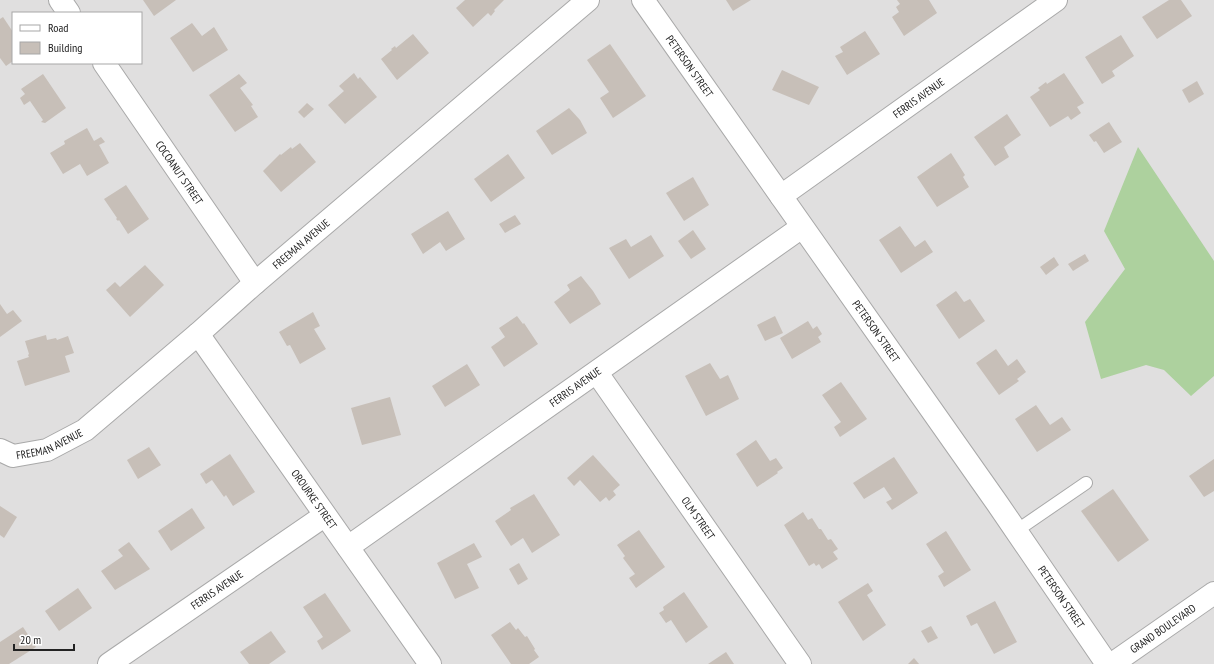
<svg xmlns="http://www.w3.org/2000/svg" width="1214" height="664" viewBox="0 0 1214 664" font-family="'PT Sans Narrow',sans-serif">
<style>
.residential{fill:#e0dfdf;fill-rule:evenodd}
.forest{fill:#add19e}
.building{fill:#c7bfb8}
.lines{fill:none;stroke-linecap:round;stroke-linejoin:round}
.service-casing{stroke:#a9a9a9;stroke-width:14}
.minor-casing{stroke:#a9a9a9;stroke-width:24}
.service{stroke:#fff;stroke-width:12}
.minor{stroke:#fff;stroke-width:22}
.labels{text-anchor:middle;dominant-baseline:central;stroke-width:4;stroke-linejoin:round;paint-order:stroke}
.street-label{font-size:11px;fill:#222;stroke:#fff}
</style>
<rect width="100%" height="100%" fill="#f2efe9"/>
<!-- residential -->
<path class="residential" d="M0,0H1214V664H0ZM13,13H141V63H13Z"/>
<!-- forest -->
<polygon class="forest" points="1138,147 1214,261 1214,376 1191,396 1164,370 1146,365 1101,379 1085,322 1125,269 1104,231"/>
<!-- building -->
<g class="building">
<polygon points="143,0 176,0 154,16"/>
<polygon points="465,0 504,0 494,10 495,11 491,16 488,13 473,27 456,8"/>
<polygon points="726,0 751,0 733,11"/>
<polygon points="897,0 929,0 937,13 904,36 892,17 899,12 896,7 900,4"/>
<polygon points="1169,0 1181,0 1192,16 1157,39 1142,17"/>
<polygon points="3,17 13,32 13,61 6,66 0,58 0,19"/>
<polygon points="192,23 202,36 214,27 228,50 193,72 170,38"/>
<polygon points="865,31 880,54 847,75 835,56 843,52 840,47"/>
<polygon points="413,34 429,53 397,80 381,59 392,50 391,49 395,46 396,48"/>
<polygon points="1121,35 1134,56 1112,71 1115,76 1102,84 1085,57"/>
<polygon points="610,44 646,96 613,118 600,98 609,92 587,60"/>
<polygon points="782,70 819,87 809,105 772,90"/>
<polygon points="354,73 358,79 360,77 377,97 345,124 328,105 344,91 339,86"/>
<polygon points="1064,73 1084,103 1077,107 1081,113 1071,120 1068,116 1050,127 1030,97 1040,90 1038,88 1046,82 1047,84"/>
<polygon points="43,74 66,108 45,123 41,122 43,120 30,101 24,105 20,98 25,94 21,89"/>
<polygon points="239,74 247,83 240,88 253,105 251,106 258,117 235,132 209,95"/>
<polygon points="1197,81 1204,94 1189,103 1182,90"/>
<polygon points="307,103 314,109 304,118 298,112"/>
<polygon points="569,108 580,120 587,133 552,155 536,131"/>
<polygon points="1007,114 1021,135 1004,147 1009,157 995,166 974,137"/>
<polygon points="1109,122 1122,142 1104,153 1096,141 1094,142 1089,135"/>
<polygon points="87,128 94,141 101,137 105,142 99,145 109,163 87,176 80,164 63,174 50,153 65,144 64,141"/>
<polygon points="300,143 316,162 281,192 263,171 280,154 281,155 291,147 292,149"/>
<polygon points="951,153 965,175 963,177 969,187 937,207 917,177"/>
<polygon points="508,154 525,178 491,202 474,179"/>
<polygon points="693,177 709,205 684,221 666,193"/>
<polygon points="126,185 149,219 128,234 119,220 118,221 116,219 117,218 104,199"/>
<polygon points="448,211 465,239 446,251 440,242 423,254 411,234"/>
<polygon points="515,215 521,224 505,233 499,224"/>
<polygon points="900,226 915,247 925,240 933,252 901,273 879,240"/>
<polygon points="693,230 706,249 691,259 678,241"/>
<polygon points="651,235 664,256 629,279 609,248 626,239 631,247"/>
<polygon points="1085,254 1089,261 1073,271 1068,264"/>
<polygon points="1054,257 1059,265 1046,275 1040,267"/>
<polygon points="145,265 164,285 130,317 106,290 115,282 120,287"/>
<polygon points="581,276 593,291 601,304 570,324 554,302 570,290 567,285"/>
<polygon points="956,291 964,302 970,299 985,321 959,339 936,305"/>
<polygon points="0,304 7,314 13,310 22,321 0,337"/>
<polygon points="313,312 320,326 314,329 326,349 300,364 290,345 287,346 279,332"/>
<polygon points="517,316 523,324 524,323 538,344 504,367 491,347 505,337 499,328"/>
<polygon points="775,316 783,333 765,341 757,325"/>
<polygon points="808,321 813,329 817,326 822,334 818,337 821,342 792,359 780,338"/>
<polygon points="46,335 47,340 56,338 57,340 68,336 74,353 65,356 70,372 25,386 17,361 29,357 28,355 29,354 25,341"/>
<polygon points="996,349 1008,366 1017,359 1026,372 1017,379 1019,381 999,395 976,363"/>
<polygon points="710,363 720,379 728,375 739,399 706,416 685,376"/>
<polygon points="467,364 480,385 445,407 432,386"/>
<polygon points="841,382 867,419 840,437 834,427 841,422 822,395"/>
<polygon points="390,397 401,435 362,445 351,408"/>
<polygon points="1036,405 1050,425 1062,417 1071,430 1037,452 1015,419"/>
<polygon points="756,440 770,461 776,458 783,468 777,472 778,473 757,487 736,454"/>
<polygon points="149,447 161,465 138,479 127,460"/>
<polygon points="230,454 255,492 233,506 226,495 224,497 212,480 206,484 200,474"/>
<polygon points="593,455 620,485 613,491 616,495 609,501 606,497 600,502 580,480 574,486 567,478"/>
<polygon points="894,457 918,493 892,510 886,502 892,499 884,487 864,499 853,483"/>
<polygon points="1214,459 1214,491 1204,497 1189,476"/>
<polygon points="1113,489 1149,540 1118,562 1081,511"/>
<polygon points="534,494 560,535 532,553 523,538 511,546 495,521 511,510 510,508"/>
<polygon points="0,506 17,517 4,538 0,535"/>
<polygon points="192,508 205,528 171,551 158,531"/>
<polygon points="803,512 808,520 812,518 819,529 821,529 828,540 831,539 838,549 833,552 838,559 822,569 819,564 816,566 814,563 809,566 784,525"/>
<polygon points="639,530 665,567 636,588 629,578 635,574 623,558 625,556 617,545"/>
<polygon points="946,531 971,570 944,587 938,576 944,572 926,544"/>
<polygon points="129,542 150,569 115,590 101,571 123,556 118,550"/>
<polygon points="474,543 482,557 467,564 479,588 455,599 437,563"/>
<polygon points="519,563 528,579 518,585 509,569"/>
<polygon points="868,583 873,591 867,595 886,625 863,641 838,602"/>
<polygon points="78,588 92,608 59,631 45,611"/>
<polygon points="684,592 708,627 686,643 671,620 666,623 659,613 664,610 663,607"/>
<polygon points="325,593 351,631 322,650 317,641 323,637 303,607"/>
<polygon points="995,601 1017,642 994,654 977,623 971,626 966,616"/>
<polygon points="510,622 516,630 518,628 525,637 527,636 535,649 534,650 539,657 529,664 511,664 491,635"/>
<polygon points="931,626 938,638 928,643 921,631"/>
<polygon points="23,627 36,647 9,664 0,664 0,642"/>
<polygon points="271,631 286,652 269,664 249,664 240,652"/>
<polygon points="726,652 734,664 708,664"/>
<polygon points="914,658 919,664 908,664"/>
</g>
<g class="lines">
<defs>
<polyline id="service" points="1016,531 1086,483"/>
<g id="minor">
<polyline points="60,0 69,13"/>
<path id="s1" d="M643,0L997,503L1107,664"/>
<path id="s2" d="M104,63L255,283"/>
<path id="s3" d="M781,196L1056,0"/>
<path id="s4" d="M198,334L430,664"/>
<path id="s5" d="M597,373L800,664"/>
<path id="s6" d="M0,450L13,456L47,450L85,430L198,334L255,283L588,0"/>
<path id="s7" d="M348,547L802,227"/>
<path id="s8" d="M109,664L324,516"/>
<path id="s9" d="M1112,664L1214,593"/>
</g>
</defs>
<!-- service casing -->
<use href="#service" class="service-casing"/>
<!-- minor casing -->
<use href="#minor" class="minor-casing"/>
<!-- service -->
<use href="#service" class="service"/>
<!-- minor -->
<use href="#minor" class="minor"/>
</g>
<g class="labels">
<!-- street labels -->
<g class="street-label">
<text stroke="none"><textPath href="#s1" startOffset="81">PETERSON STREET</textPath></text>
<text stroke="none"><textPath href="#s3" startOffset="169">FERRIS AVENUE</textPath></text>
<text stroke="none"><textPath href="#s2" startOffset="133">COCOANUT STREET</textPath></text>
<text stroke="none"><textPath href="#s6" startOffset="377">FREEMAN AVENUE</textPath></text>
<text stroke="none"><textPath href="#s1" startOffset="405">PETERSON STREET</textPath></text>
<text stroke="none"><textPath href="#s7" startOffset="278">FERRIS AVENUE</textPath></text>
<text stroke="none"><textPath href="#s6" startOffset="53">FREEMAN AVENUE</textPath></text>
<text stroke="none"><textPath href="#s4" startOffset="202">OROURKE STREET</textPath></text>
<text stroke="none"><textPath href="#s5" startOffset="177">OLM STREET</textPath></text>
<text stroke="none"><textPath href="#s8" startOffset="131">FERRIS AVENUE</textPath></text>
<text stroke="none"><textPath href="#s1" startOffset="729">PETERSON STREET</textPath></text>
<text stroke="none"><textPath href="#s9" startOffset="62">GRAND BOULEVARD</textPath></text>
</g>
</g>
<!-- legend -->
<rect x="12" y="12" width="130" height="52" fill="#ffffff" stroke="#a7a7a7"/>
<rect x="20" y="25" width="20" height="6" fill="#ffffff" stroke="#a7a7a7"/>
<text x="48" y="32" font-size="12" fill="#222222">Road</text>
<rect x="20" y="42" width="20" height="12" fill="#c7bfb8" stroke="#a7a7a7"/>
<text x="48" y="52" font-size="12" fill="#222222">Building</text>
<!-- scale -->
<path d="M14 644v6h60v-6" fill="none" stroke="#222222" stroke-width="2"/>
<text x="20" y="644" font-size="12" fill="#222222" stroke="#ffffff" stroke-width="3" paint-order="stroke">20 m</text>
</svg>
